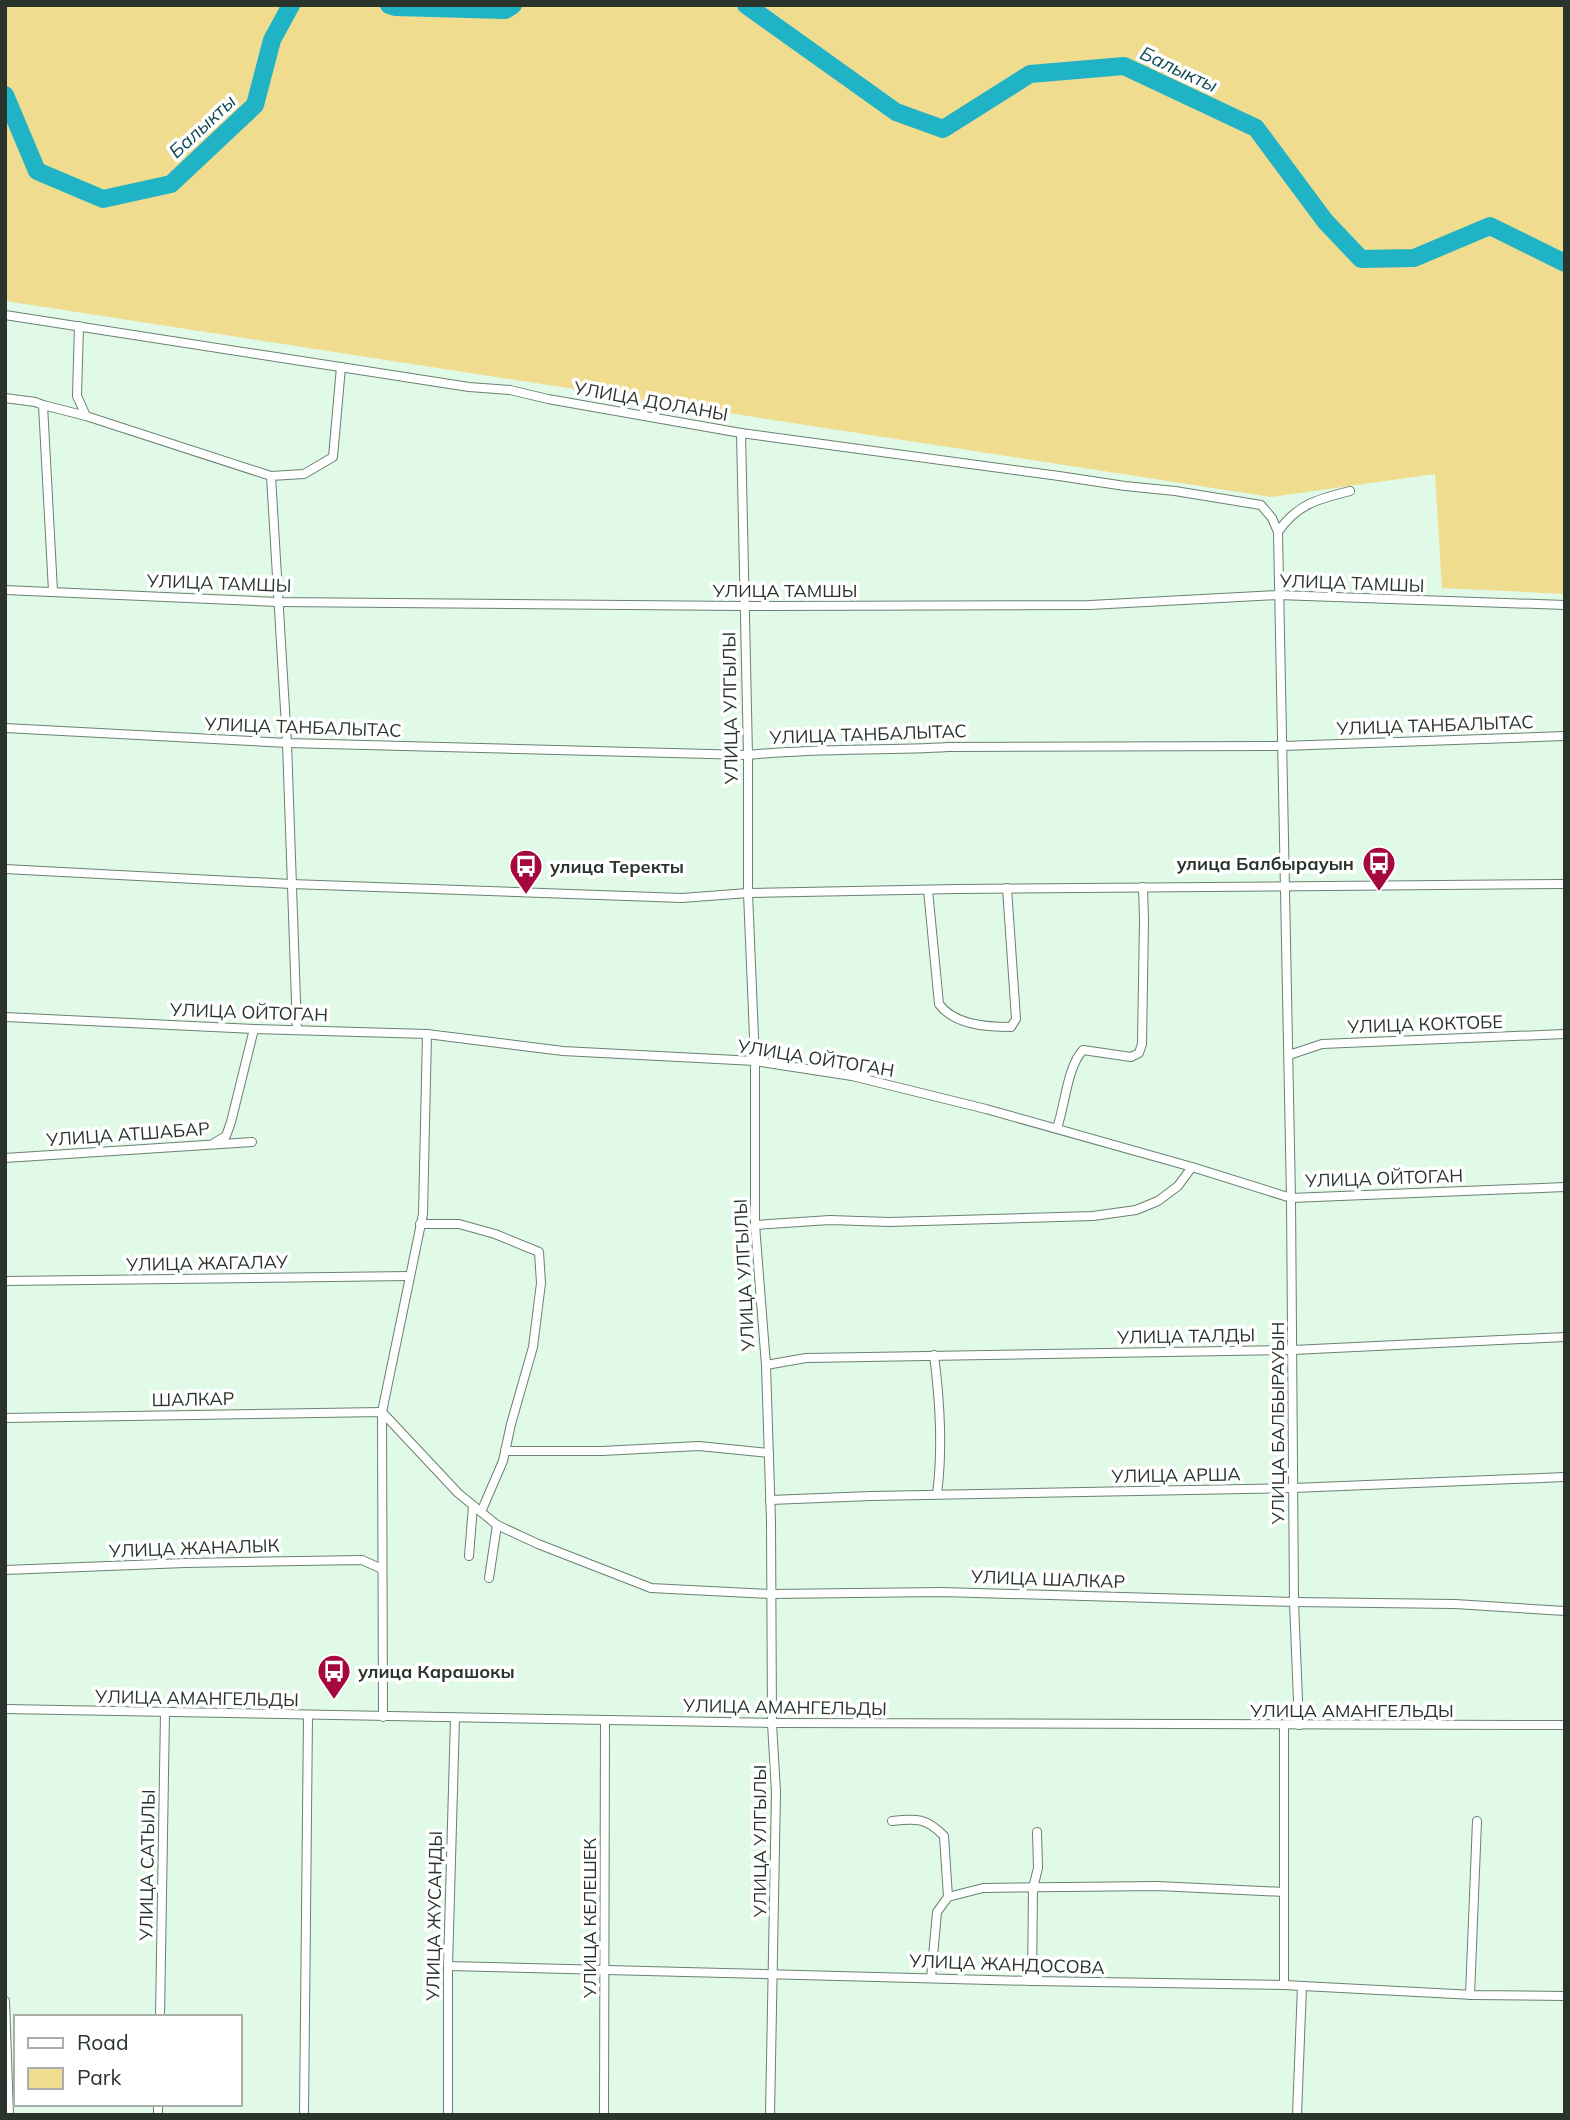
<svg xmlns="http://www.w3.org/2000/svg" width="1570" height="2120" viewBox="0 0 1570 2120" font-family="Mulish,sans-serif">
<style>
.green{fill:#efdc8f}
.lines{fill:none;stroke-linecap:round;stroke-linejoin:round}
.river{stroke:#20b3c6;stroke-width:18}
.minor-casing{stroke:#6a8170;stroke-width:10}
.minor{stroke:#fff;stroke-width:8}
.labels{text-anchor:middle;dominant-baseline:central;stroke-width:7;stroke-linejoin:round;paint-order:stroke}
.street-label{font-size:18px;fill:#2a342c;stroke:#fff}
.poi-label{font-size:18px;font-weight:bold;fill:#2a342c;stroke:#fff;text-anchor:start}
.water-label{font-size:19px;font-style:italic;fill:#0c4850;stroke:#fff}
</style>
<rect width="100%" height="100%" fill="#e1fae7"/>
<!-- green -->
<polygon class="green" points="5,5 1565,5 1565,594 1442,588 1435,474 1271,497 5,301"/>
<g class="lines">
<!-- river -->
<g class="river">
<polyline points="389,5 395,7 505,10 513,5"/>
<polyline points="746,5 896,112 943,129 1030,74 1124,66 1256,128 1325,221 1361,259 1414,258 1490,226 1565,263"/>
<polyline points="5,95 37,171 103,199 171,184 255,105 272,40 291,5"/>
</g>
<defs>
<g id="minor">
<polyline points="5,315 469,387 510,390 548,399 741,433 1059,476 1125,486 1175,491 1261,505 1272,518 1278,532 1291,1198 1294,1602 1299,1725"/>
<polyline points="79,326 77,396 86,416"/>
<polyline points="5,398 35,402 43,405 53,591"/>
<polyline points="43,405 86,416 271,476"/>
<polyline points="741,433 748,755 748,893 755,1061 755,1225 766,1365 771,1522 772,1723 776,1792 770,2115"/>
<path d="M1278,532C1297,504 1318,499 1350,491"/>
<polyline points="5,590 277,602 744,606 1090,605 1278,595 1565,605"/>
<path d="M5,728L287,743L748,755C815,748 881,751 948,747L1283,746L1565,736"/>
<polyline points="5,869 291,884 682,898 748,893 957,889 1565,884"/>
<path d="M928,890L939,1004C954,1025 987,1027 1011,1027L1016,1019L1007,888"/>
<polyline points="5,1017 254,1029 427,1034 563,1051 755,1061 852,1076 986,1109 1192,1167 1291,1198 1565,1187"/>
<polyline points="297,1030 287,743 271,476 304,474 333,457 341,367"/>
<polyline points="1289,1055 1322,1044 1565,1034"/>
<path d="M1057,1128C1065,1106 1067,1067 1083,1050L1131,1057L1139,1053L1142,1044L1144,920L1143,887"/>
<polyline points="214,1143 226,1136 231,1122 254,1029"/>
<polyline points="5,1158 252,1142"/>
<polyline points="420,1224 459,1224 495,1234 539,1252 541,1283 533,1347 511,1424 503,1461 481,1512"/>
<polyline points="755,1225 830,1220 889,1222 1093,1216 1136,1210 1158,1201 1178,1186 1192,1167"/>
<polyline points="5,1281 410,1276"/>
<path d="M934,1355C940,1401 943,1449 937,1494"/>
<polyline points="766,1365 806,1358 1293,1350 1565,1337"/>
<polyline points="5,1418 382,1412 458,1493 497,1525 538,1544 651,1588 770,1594 942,1592 1294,1602 1455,1604 1565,1611"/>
<polyline points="505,1451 602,1451 699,1446 769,1453"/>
<polyline points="770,1500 871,1496 1293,1488 1565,1477"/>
<polyline points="469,1556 473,1506"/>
<polyline points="5,1570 185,1563 362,1560 382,1569"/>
<polyline points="489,1578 497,1525"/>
<polyline points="5,1709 772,1723 1565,1725"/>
<polyline points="383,1717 382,1412 423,1214 427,1034"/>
<polyline points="1284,1726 1284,1985"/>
<path d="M892,1821C916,1818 927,1818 944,1836L948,1897"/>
<polyline points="448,1966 1032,1981 1284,1985 1474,1995 1565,1996"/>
<polyline points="931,1978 937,1912 948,1897 983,1888 1158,1886 1284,1892"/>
<polyline points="1032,1981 1033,1888 1038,1868 1037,1832"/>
<polyline points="1470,1995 1477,1821"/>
<polyline points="5,2001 9,2115"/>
<polyline points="160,2017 165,1713"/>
<polyline points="158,2115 158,2104"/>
<polyline points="304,2115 308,1715"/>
<polyline points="448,2115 448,1966 455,1718"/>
<polyline points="604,2115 605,1721"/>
<polyline points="1297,2115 1302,1986"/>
</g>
</defs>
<!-- minor casing -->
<use href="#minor" class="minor-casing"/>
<!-- minor -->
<use href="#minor" class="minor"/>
</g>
<!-- icons -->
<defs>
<symbol id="bus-pin" viewBox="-11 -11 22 30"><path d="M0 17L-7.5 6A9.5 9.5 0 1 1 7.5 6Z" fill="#a4083c" stroke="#fff"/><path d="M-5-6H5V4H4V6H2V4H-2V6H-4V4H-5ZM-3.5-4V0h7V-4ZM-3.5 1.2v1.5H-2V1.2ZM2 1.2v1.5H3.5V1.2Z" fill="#fff"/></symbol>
</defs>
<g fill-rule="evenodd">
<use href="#bus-pin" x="1360" y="844" width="38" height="52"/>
<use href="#bus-pin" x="507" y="847" width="38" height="52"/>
<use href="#bus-pin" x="315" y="1652" width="38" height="52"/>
</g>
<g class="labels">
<!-- street labels -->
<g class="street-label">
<text transform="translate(651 401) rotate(10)">УЛИЦА ДОЛАНЫ</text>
<text transform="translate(219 583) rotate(2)">УЛИЦА ТАМШЫ</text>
<text transform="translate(1352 583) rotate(2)">УЛИЦА ТАМШЫ</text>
<text x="785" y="590">УЛИЦА ТАМШЫ</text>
<text transform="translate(730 708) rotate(-91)">УЛИЦА УЛГЫЛЫ</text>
<text transform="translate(1435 725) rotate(-2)">УЛИЦА ТАНБАЛЫТАС</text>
<text transform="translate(303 727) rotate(2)">УЛИЦА ТАНБАЛЫТАС</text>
<text transform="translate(868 734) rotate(-2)">УЛИЦА ТАНБАЛЫТАС</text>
<text transform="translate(249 1012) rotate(2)">УЛИЦА ОЙТОГАН</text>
<text transform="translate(1425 1024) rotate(-2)">УЛИЦА КОКТОБЕ</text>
<text transform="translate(816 1058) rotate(9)">УЛИЦА ОЙТОГАН</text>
<text transform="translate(128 1134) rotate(-4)">УЛИЦА АТШАБАР</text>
<text transform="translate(1384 1178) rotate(-2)">УЛИЦА ОЙТОГАН</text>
<text transform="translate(207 1263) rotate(-1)">УЛИЦА ЖАГАЛАУ</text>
<text transform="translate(744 1275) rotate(-93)">УЛИЦА УЛГЫЛЫ</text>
<text transform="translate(1186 1336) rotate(-1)">УЛИЦА ТАЛДЫ</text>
<text transform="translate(193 1399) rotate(-1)">ШАЛКАР</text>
<text transform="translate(1277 1423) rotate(-90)">УЛИЦА БАЛБЫРАУЫН</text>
<text transform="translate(1176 1475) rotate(-1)">УЛИЦА АРША</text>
<text transform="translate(194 1548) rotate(-2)">УЛИЦА ЖАНАЛЫК</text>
<text transform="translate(1048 1579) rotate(2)">УЛИЦА ШАЛКАР</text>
<text transform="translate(197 1698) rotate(1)">УЛИЦА АМАНГЕЛЬДЫ</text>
<text transform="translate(785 1707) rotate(1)">УЛИЦА АМАНГЕЛЬДЫ</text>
<text x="1352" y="1710">УЛИЦА АМАНГЕЛЬДЫ</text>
<text transform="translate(759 1841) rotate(-90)">УЛИЦА УЛГЫЛЫ</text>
<text transform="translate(147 1865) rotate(-89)">УЛИЦА САТЫЛЫ</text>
<text transform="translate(434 1916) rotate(-89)">УЛИЦА ЖУСАНДЫ</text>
<text transform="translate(589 1918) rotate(-90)">УЛИЦА КЕЛЕШЕК</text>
<text transform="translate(1007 1964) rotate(2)">УЛИЦА ЖАНДОСОВА</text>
</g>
<!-- poi labels -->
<g class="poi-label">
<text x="1354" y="863" text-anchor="end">улица Балбырауын</text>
<text x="550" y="866">улица Теректы</text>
<text x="358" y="1671">улица Карашокы</text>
</g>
<!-- water labels -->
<g class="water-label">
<text transform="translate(1179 69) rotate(25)">Балыкты</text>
<text transform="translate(202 126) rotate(-43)">Балыкты</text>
</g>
</g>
<!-- border -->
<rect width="1570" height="2120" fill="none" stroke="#2a342c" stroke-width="14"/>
<!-- legend -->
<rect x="14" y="2015" width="228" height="91" fill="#ffffff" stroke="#aaaeab" stroke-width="2"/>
<rect x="28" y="2038" width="35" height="10" fill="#ffffff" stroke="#aaaeab" stroke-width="2"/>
<text x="77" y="2050" font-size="21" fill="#2a342c">Road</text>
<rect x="28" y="2068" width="35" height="21" fill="#efdc8f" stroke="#aaaeab" stroke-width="2"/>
<text x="77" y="2085" font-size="21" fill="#2a342c">Park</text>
</svg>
